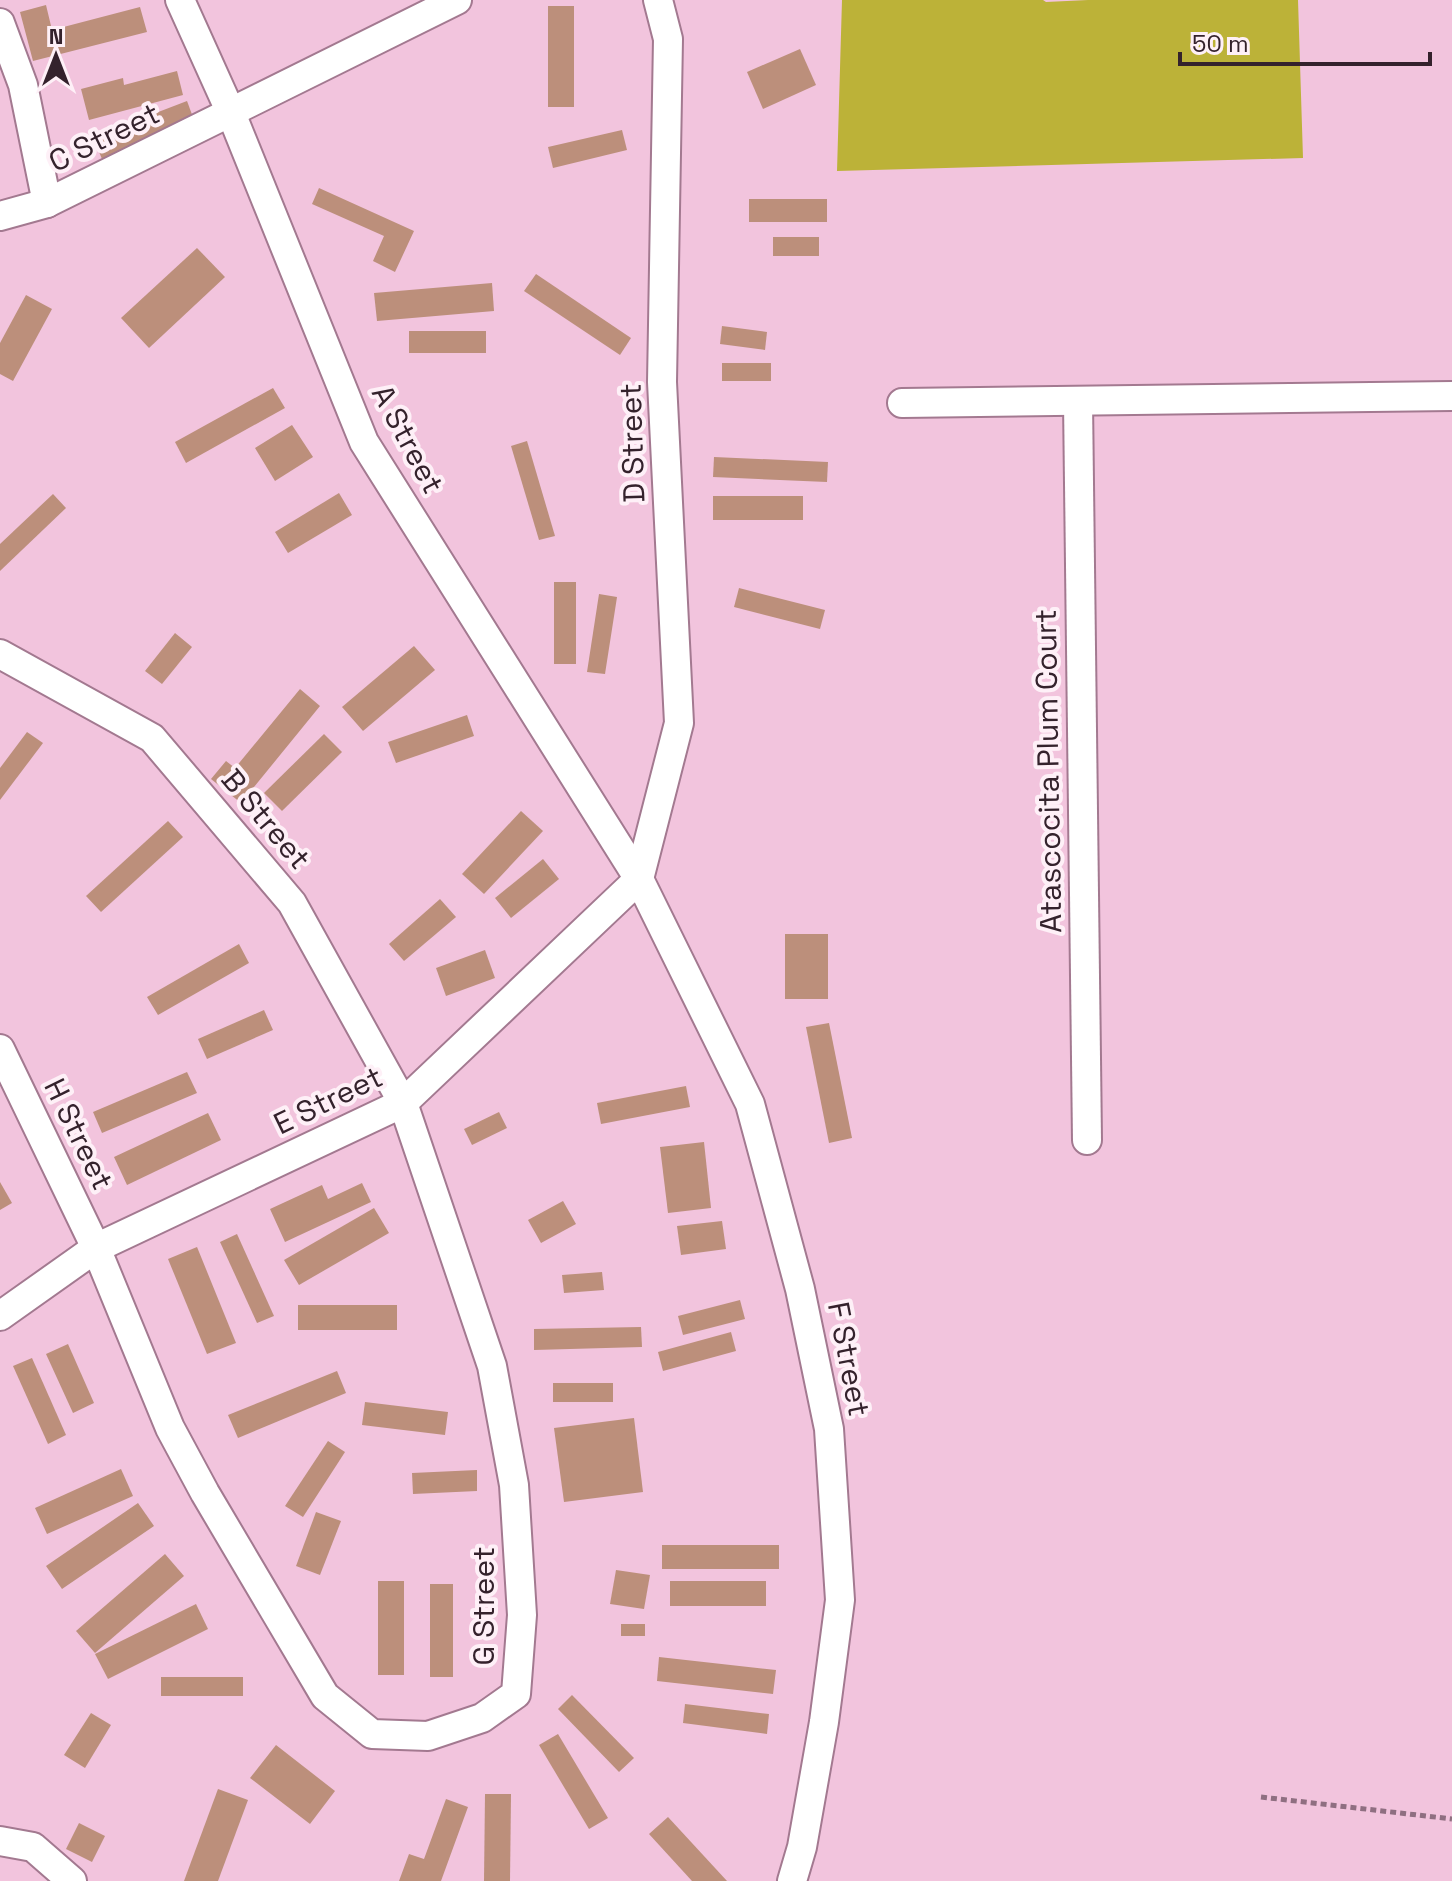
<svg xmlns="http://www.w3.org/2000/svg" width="1452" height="1881" viewBox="0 0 1452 1881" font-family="'Space Grotesk',sans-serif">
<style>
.green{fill:#bcb238}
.building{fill:#bc8f7b}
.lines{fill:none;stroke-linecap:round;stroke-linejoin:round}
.street-casing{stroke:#a37990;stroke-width:32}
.path{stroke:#8f6f81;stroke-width:5;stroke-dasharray:6 4;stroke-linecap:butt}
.street{stroke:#fff;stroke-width:28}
.labels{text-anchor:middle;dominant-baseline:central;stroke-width:8;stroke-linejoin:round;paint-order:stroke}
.street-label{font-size:30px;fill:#34222c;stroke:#fef0f7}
</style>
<rect width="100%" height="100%" fill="#f2c4dd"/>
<!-- green -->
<polygon class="green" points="842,0 1043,0 1046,2 1088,0 1298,0 1303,158 837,171"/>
<!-- building -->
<g class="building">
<polygon points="46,5 52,30 140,7 147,32 33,61 20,12"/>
<rect x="548" y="6" width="26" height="101"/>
<polygon points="800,49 816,85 763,109 747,72"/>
<polygon points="177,71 183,95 89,120 81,89 123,78 124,85"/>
<polygon points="187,101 197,128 104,164 93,137"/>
<polygon points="622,130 627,150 553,168 548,147"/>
<polygon points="319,188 414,231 395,272 373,261 384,236 312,204"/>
<rect x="749" y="199" width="78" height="23"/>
<rect x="773" y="237" width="46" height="19"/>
<polygon points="197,248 225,277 149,348 121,318"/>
<polygon points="536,274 631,338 620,355 524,291"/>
<polygon points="492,283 494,311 377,321 374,293"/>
<polygon points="26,295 52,309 13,381 0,374 0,343"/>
<polygon points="722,326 767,332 765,350 720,344"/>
<rect x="409" y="331" width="77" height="22"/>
<rect x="722" y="363" width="49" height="18"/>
<polygon points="273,388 285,408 186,463 175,442"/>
<polygon points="292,425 313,457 275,481 255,448"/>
<polygon points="527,441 555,536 539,540 511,446"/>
<polygon points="714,457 828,462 827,482 713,477"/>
<polygon points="339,493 352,515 288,553 275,532"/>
<polygon points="53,494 66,508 0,571 0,544"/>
<rect x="713" y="496" width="90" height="24"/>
<rect x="554" y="582" width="22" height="82"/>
<polygon points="739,588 825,610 820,629 734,607"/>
<polygon points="599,594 617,597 605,674 587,672"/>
<polygon points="175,633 192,647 162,684 145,671"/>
<polygon points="414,646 435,670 363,731 342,707"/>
<polygon points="300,689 320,706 241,803 211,779 226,761 235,768"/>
<polygon points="467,715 474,736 396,763 388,742"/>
<polygon points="27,732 43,743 0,800 0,768"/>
<polygon points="324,734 342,752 282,811 264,793"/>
<polygon points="521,811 543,831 484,894 462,874"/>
<polygon points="168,821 183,837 101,912 86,896"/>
<polygon points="543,859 559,879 511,918 495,898"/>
<polygon points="440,899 456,917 404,961 389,944"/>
<rect x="785" y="934" width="43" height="65"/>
<polygon points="239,944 249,963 158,1015 147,997"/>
<polygon points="485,950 495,978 446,996 436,968"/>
<polygon points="264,1010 273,1030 207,1059 198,1039"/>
<polygon points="829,1023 852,1138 829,1143 806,1027"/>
<polygon points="187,1072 197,1093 102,1133 93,1112"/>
<polygon points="686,1086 690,1107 601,1124 597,1103"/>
<polygon points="499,1112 507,1128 472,1145 464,1129"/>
<polygon points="208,1113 221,1140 127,1185 114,1157"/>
<polygon points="704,1142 711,1208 668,1213 660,1147"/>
<polygon points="0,1182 12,1203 0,1210"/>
<polygon points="362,1183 371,1202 285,1242 270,1209 322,1185 328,1199"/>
<polygon points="563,1201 576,1224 541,1243 528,1220"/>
<polygon points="374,1208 389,1233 299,1285 284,1260"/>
<polygon points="722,1221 726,1249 681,1255 677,1226"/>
<polygon points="237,1234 274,1316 257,1323 220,1242"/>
<polygon points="197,1247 236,1343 207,1354 168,1259"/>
<polygon points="602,1272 604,1290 564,1293 562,1275"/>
<polygon points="740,1300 745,1319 683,1335 678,1316"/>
<rect x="298" y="1305" width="99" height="25"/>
<polygon points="641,1327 642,1347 534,1350 534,1329"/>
<polygon points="731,1332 736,1351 663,1371 658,1352"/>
<polygon points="68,1344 94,1403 73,1413 46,1354"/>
<polygon points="32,1358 66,1435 48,1444 13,1366"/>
<polygon points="337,1371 346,1393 238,1438 228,1415"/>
<rect x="553" y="1383" width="60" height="19"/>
<polygon points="365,1402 448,1412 445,1435 362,1425"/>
<polygon points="634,1418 643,1492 564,1502 554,1428"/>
<polygon points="328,1441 345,1452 303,1517 285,1506"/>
<polygon points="121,1469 133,1496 47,1534 35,1508"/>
<polygon points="477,1470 477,1491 413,1494 412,1473"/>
<polygon points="138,1503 154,1526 62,1589 46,1566"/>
<polygon points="316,1512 341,1521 320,1575 296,1566"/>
<rect x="662" y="1545" width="117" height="24"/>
<polygon points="165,1554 184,1576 95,1653 76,1631"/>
<polygon points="616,1570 650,1575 644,1609 610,1604"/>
<rect x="378" y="1581" width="26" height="94"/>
<rect x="670" y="1581" width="96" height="25"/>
<rect x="430" y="1584" width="23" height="93"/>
<polygon points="196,1604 208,1629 108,1679 95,1654"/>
<rect x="621" y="1624" width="24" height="12"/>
<polygon points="659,1657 776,1670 773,1694 657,1681"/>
<rect x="161" y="1677" width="82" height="19"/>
<polygon points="572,1695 634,1758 619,1772 558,1709"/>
<polygon points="685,1704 769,1714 767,1734 683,1723"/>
<polygon points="91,1713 111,1725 85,1768 64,1755"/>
<polygon points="558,1734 608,1818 589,1829 539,1745"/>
<polygon points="276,1745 335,1791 310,1824 250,1778"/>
<polygon points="218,1789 248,1800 218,1881 184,1881"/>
<polygon points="485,1794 511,1794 510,1881 484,1881"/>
<polygon points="446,1799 468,1807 441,1881 399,1881 409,1854 424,1859"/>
<polygon points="668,1817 727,1881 692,1881 649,1834"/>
<polygon points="79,1823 105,1836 92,1862 66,1849"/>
</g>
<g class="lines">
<defs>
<g id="street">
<polyline points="180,0 231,113 364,442 639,879 750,1104 800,1289 829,1429 840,1600 824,1722 802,1847 792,1881"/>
<polyline points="0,23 23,85 47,203"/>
<polyline points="0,216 47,203 457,0"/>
<polyline points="1078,401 1087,1140"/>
<polyline points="902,403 1452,396"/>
<polyline points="0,654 152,738 292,903 403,1103 492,1366 514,1485 522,1615 516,1694 482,1718 428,1736 372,1734 325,1696 205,1493 170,1428 96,1248 0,1049"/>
<polyline points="639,879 679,723 662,382 668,39 658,0"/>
<polyline points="0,1316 96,1248 403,1103 639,879"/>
<polyline points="0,1841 33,1847 72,1881"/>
</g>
</defs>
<!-- street casing -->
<use href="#street" class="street-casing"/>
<!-- path -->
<polyline class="path" points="1261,1797 1452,1819"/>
<!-- street -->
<use href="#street" class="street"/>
</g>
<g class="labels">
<!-- street labels -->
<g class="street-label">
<text transform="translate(104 137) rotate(-26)">C Street</text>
<text transform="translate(408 439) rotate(62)">A Street</text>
<text transform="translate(632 443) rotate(-92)">D Street</text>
<text transform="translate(1048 771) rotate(-91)">Atascocita Plum Court</text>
<text transform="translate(266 819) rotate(50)">B Street</text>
<text transform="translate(328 1100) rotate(-26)">E Street</text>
<text transform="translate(79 1134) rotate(64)">H Street</text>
<text transform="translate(849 1359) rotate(79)">F Street</text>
<text transform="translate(483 1606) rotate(-90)">G Street</text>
</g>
</g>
<!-- north arrow -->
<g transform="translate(56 56)" stroke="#fef0f7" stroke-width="6" paint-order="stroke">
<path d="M0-6L14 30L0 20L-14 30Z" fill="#34222c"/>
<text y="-12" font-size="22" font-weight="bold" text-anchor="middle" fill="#34222c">N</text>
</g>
<!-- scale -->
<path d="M1180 52v12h250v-12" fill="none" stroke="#34222c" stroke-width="4"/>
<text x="1192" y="52" font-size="24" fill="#34222c" stroke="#fef0f7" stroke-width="6" paint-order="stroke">50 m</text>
</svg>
